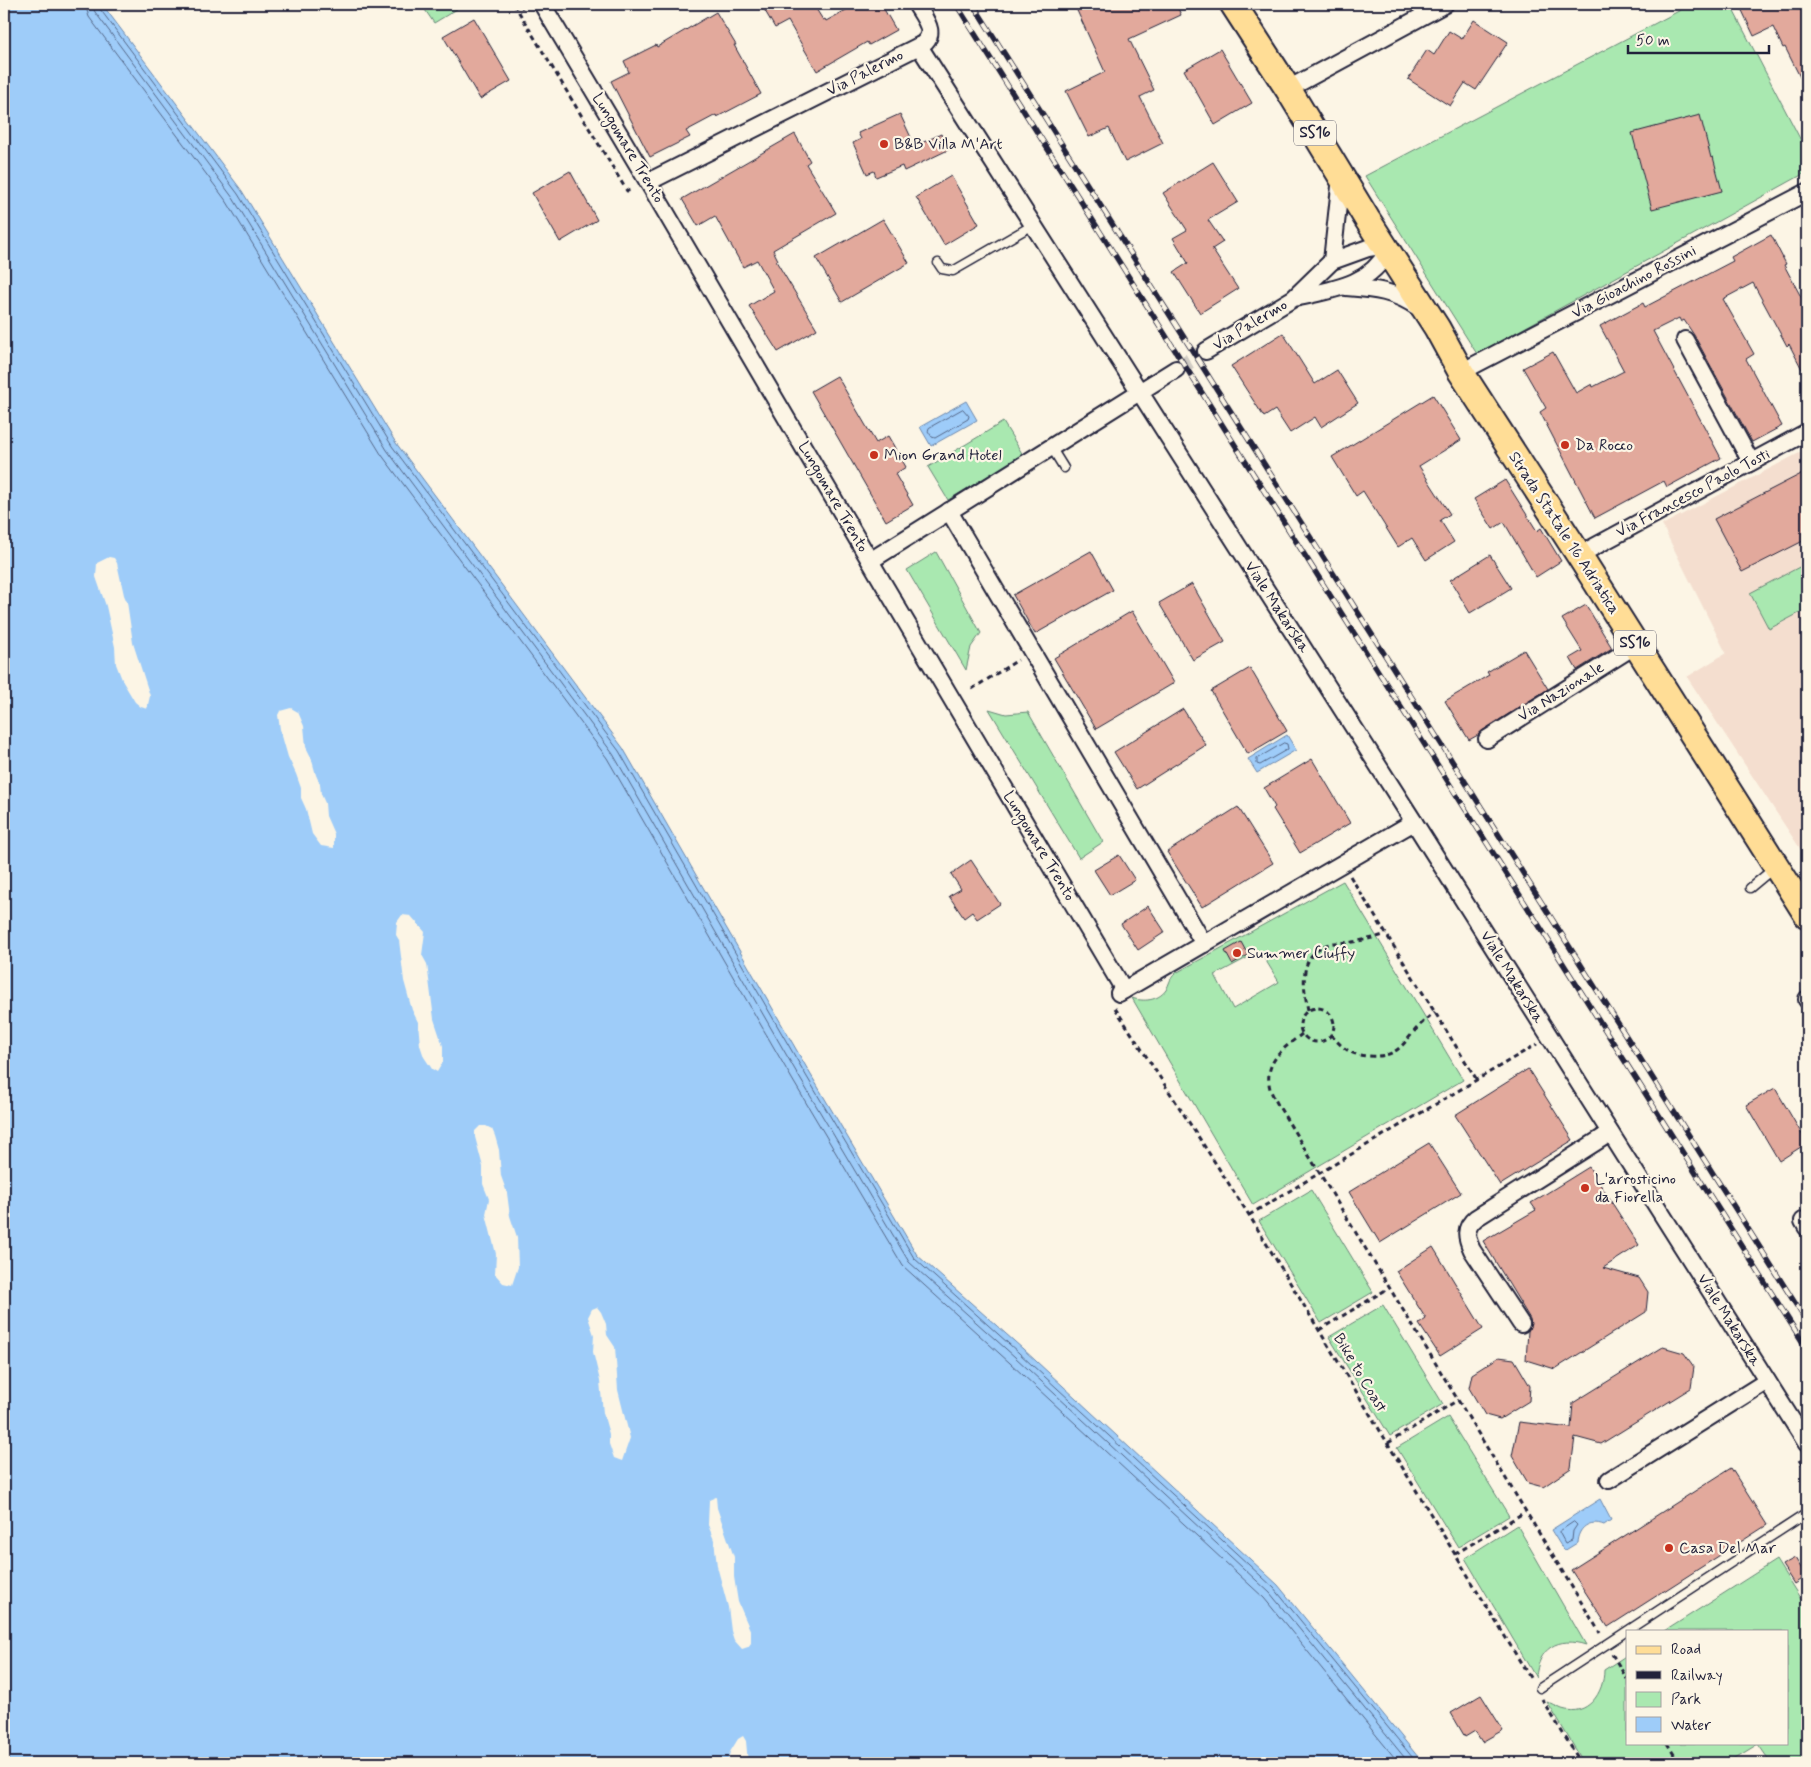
<svg xmlns="http://www.w3.org/2000/svg" width="1811" height="1767" viewBox="0 0 1811 1767" font-family="Mynerve,sans-serif">
<style>
.built{fill:#f4decf}
.green{fill:#a9e8b0;stroke:#668576;fill-rule:evenodd}
.water{fill:#9eccf9;stroke:#6c88ad}
.pier{fill:#fcf5e5}
.lines{fill:none;stroke-linecap:round;stroke-linejoin:round}
.shore{stroke:#546687;stroke-width:1}
.building{fill:#e2a99c;stroke:#22223b}
.street-tunnel{stroke:#d0cbc3;stroke-width:16;stroke-dasharray:16 8;stroke-linecap:butt}
.lane-casing{stroke:#22223b;stroke-width:11}
.street-casing{stroke:#22223b;stroke-width:20}
.primary-casing{stroke:#22223b;stroke-width:29}
.path{stroke:#22223b;stroke-width:3;stroke-dasharray:5 4;stroke-linecap:butt}
.lane{stroke:#fcf5e5;stroke-width:8}
.street{stroke:#fcf5e5;stroke-width:16}
.primary{stroke:#ffdd96;stroke-width:25}
.rail-casing{stroke:#22223b;stroke-width:5.5}
.rail{stroke:#fcf5e5;stroke-width:4;stroke-dasharray:11;stroke-linecap:butt}
.poi-dot{fill:#c8321e;stroke:#fcf5e5;stroke-width:2}
.labels{text-anchor:middle;dominant-baseline:central;stroke-width:4.5;stroke-linejoin:round;paint-order:stroke}
.shield{fill:#fcf5e5;stroke:#63616e;stroke-width:1}
.shield-label{font-size:15px;font-weight:bold;fill:#22223b}
.street-label{font-size:16px;fill:#22223b;stroke:#fcf5e5}
.poi-label{font-size:16px;fill:#22223b;stroke:#fcf5e5;text-anchor:start}
</style>
<rect width="100%" height="100%" fill="#fcf5e5"/>
<filter id="ink" filterUnits="userSpaceOnUse"><feTurbulence type="fractalNoise" baseFrequency=".02" numOctaves="2"/><feDisplacementMap in="SourceGraphic" scale="10" xChannelSelector="R" yChannelSelector="G"/><feConvolveMatrix kernelMatrix="1 2 1 2 8 2 1 2 1" color-interpolation-filters="sRGB"/></filter>
<g filter="url(#ink)">
<!-- built -->
<polygon class="built" points="1807,449 1807,859 1687,677 1726,653 1662,525"/>
<!-- green -->
<g class="green">
<polygon points="421,4 454,4 457,9 434,23"/>
<polygon points="1692,4 1730,4 1807,152 1807,172 1477,354 1365,176"/>
<polygon points="1003,422 1023,455 948,500 928,467"/>
<polygon points="936,552 981,633 971,647 966,670 907,570"/>
<polygon points="1807,563 1807,609 1769,629 1750,593"/>
<polygon points="989,709 1006,714 1028,712 1103,842 1079,858"/>
<path d="M1343,881L1463,1080L1253,1205L1132,998C1143,1002 1158,1001 1166,990C1170,983 1169,979 1176,973ZM1260,951L1279,982L1233,1009L1215,975Z"/>
<polygon points="1311,1190 1373,1292 1321,1323 1259,1221"/>
<polygon points="1383,1305 1443,1404 1390,1436 1329,1337"/>
<polygon points="1448,1417 1509,1516 1458,1547 1397,1448"/>
<path d="M1517,1525L1586,1645C1558,1636 1538,1648 1536,1678L1465,1558Z"/>
<path d="M1776,1560L1807,1609V1763H1771L1758,1744L1727,1763H1584L1547,1702C1552,1704 1557,1707 1562,1709C1588,1717 1604,1693 1604,1670L1627,1655V1743H1787V1631H1665Z"/>
</g>
<!-- water -->
<g class="water">
<polygon points="4,4 102,4 242,191 396,443 623,748 808,1070 917,1255 1023,1349 1278,1585 1423,1763 4,1763"/>
<polygon points="966,401 977,420 931,446 920,427"/>
<polygon points="1287,735 1296,750 1257,773 1248,759"/>
<path d="M1600,1499L1611,1520L1604,1525C1589,1519 1578,1528 1577,1543L1564,1551L1551,1530Z"/>
</g>
<!-- pier -->
<g class="pier">
<polygon points="109,557 114,558 117,563 124,595 127,602 133,643 150,696 147,709 141,707 135,702 123,682 116,664 115,647 106,606 96,577 97,563"/>
<polygon points="291,708 298,712 304,726 306,747 311,757 316,775 320,784 321,794 325,803 326,816 334,834 334,848 321,846 312,834 306,809 301,798 301,788 296,774 288,757 280,729 278,715 280,711"/>
<polygon points="402,915 411,916 425,932 422,955 427,964 434,1019 443,1046 443,1062 437,1072 432,1069 424,1057 420,1045 418,1022 412,1010 404,981 399,940 396,935 397,922"/>
<polygon points="480,1126 486,1126 492,1129 495,1136 499,1150 501,1176 507,1193 510,1216 517,1237 518,1267 512,1285 503,1283 495,1274 496,1254 486,1214 489,1199 483,1184 483,1167 475,1137 475,1131"/>
<polygon points="597,1307 601,1312 606,1324 607,1335 615,1347 618,1390 630,1438 622,1461 614,1458 609,1444 609,1434 603,1413 600,1381 593,1352 594,1335 588,1317 592,1309"/>
<polygon points="716,1497 717,1508 734,1557 734,1577 738,1602 751,1632 751,1643 748,1647 742,1649 734,1640 731,1631 728,1607 717,1566 714,1540 708,1525 709,1500"/>
<polygon points="743,1736 746,1741 748,1763 727,1763 730,1752 738,1739"/>
</g>
<g class="lines">
<!-- shore -->
<g class="shore">
<polyline points="85,4 89,17 227,202 381,454 607,758 792,1079 903,1266 1010,1363 1264,1598 1399,1763"/>
<polyline points="92,4 95,12 233,198 387,450 613,754 798,1075 909,1262 1015,1357 1270,1593 1409,1763"/>
<polyline points="99,4 100,9 238,194 392,446 619,751 804,1072 914,1258 1019,1353 1274,1588 1417,1763"/>
<polygon points="963,409 969,416 968,419 935,438 932,437 928,431 929,428"/>
<polygon points="1284,743 1287,744 1288,749 1260,765 1257,764 1257,759"/>
<polygon points="1574,1522 1577,1525 1573,1531 1572,1540 1565,1543 1559,1532"/>
</g>
</g>
<!-- building -->
<g class="building">
<polygon points="761,4 813,4 823,20 825,19 826,21 857,4 881,4 896,30 869,45 867,42 817,71 788,21 775,28"/>
<polygon points="1074,4 1176,4 1181,15 1129,39 1154,90 1140,97 1163,143 1125,162 1109,128 1089,137 1066,91 1105,72"/>
<polygon points="1739,4 1807,4 1807,91 1785,47 1783,48 1773,27 1754,36"/>
<polygon points="716,12 736,45 734,45 761,94 717,117 716,115 686,131 690,137 650,157 611,81 629,72 624,61 656,45 657,47"/>
<polygon points="474,18 511,81 480,99 443,36"/>
<polygon points="1474,20 1508,42 1476,90 1465,83 1450,106 1408,79 1427,50 1434,55 1449,31 1462,39"/>
<polygon points="1220,49 1252,103 1215,125 1184,70"/>
<polygon points="900,114 915,146 941,134 948,150 904,171 902,166 876,177 874,171 867,174 853,143 861,139 858,133"/>
<polygon points="1700,115 1711,158 1713,157 1722,191 1652,209 1632,133"/>
<polygon points="795,134 810,161 806,164 836,213 773,250 778,260 776,261 817,329 778,352 749,306 774,291 757,260 743,267 715,216 698,226 682,199"/>
<polygon points="1213,162 1238,202 1208,220 1223,242 1212,249 1238,289 1200,313 1174,272 1188,263 1173,238 1187,230 1163,193"/>
<polygon points="570,171 597,220 560,242 532,193"/>
<polygon points="951,176 979,224 944,245 916,197"/>
<polygon points="883,219 909,263 842,302 816,258"/>
<polygon points="1771,235 1786,264 1784,265 1807,308 1807,379 1789,344 1787,346 1753,283 1723,299 1754,354 1746,359 1782,426 1752,442 1694,335 1684,320 1681,322 1679,318 1653,331 1721,458 1667,487 1664,481 1595,518 1540,412 1546,408 1523,368 1553,352 1576,393 1592,384 1593,387 1624,371 1600,326 1643,303 1645,307 1733,261 1731,257"/>
<polygon points="1283,333 1315,384 1337,370 1358,403 1321,427 1315,417 1290,433 1275,410 1264,417 1231,366"/>
<polygon points="837,376 876,443 888,436 906,467 895,474 913,505 886,521 811,391"/>
<polygon points="1433,395 1461,440 1419,466 1450,514 1440,520 1454,542 1426,560 1412,538 1398,547 1363,491 1356,496 1332,457"/>
<polygon points="1807,471 1807,539 1742,572 1714,519"/>
<polygon points="1505,480 1537,531 1541,528 1561,561 1536,577 1504,522 1493,529 1474,499"/>
<polygon points="1091,551 1113,590 1035,634 1013,595"/>
<polygon points="1490,555 1511,588 1470,613 1450,580"/>
<polygon points="1192,584 1225,642 1193,660 1159,603"/>
<polygon points="1586,605 1612,648 1577,670 1570,658 1582,651 1562,619"/>
<polygon points="1132,611 1174,683 1096,729 1054,658"/>
<polygon points="1524,650 1548,689 1482,731 1478,735 1469,740 1445,701 1489,675 1487,672"/>
<polygon points="1250,668 1287,731 1248,754 1211,691"/>
<polygon points="1183,709 1206,745 1137,789 1114,752"/>
<polygon points="1312,759 1350,823 1300,853 1273,809 1275,807 1264,788"/>
<polygon points="1238,807 1273,863 1202,907 1167,852"/>
<polygon points="1119,855 1135,880 1110,895 1094,870"/>
<polygon points="971,860 1000,904 977,919 972,912 964,918 949,896 961,889 951,874"/>
<polygon points="1148,906 1165,932 1138,950 1121,924"/>
<polygon points="1241,942 1248,955 1232,964 1225,951"/>
<polygon points="1528,1069 1573,1140 1500,1185 1455,1115"/>
<polygon points="1775,1088 1807,1143 1779,1161 1746,1105"/>
<polygon points="1429,1143 1461,1193 1380,1243 1349,1192"/>
<polygon points="1589,1167 1639,1245 1603,1268 1639,1278 1648,1292 1646,1312 1555,1369 1526,1360 1528,1331 1531,1324 1530,1319 1483,1241 1536,1210 1531,1203"/>
<polygon points="1433,1247 1483,1329 1440,1356 1419,1324 1426,1319 1396,1271"/>
<polygon points="1663,1347 1684,1353 1694,1367 1691,1388 1601,1444 1575,1437 1571,1468 1543,1487 1528,1483 1512,1456 1519,1422 1571,1428 1573,1403"/>
<polygon points="1499,1357 1514,1359 1530,1386 1529,1401 1500,1419 1485,1415 1469,1388 1472,1374"/>
<polygon points="1731,1468 1767,1525 1608,1627 1571,1570"/>
<polygon points="1795,1558 1806,1576 1794,1584 1782,1565"/>
<polygon points="1481,1695 1503,1730 1482,1742 1475,1731 1465,1737 1451,1713"/>
</g>
<g class="lines">
<!-- street-tunnel -->
<polyline class="street-tunnel" points="1176,369 1206,351"/>
<defs>
<g id="lane">
<polyline points="938,263 942,269 953,271 1033,225"/>
<polyline points="1051,447 1064,468"/>
<polyline points="1750,888 1774,868"/>
<polyline points="1540,1688 1807,1513"/>
</g>
<g id="street">
<polyline points="542,4 648,182 883,583 1124,990"/>
<path d="M916,4C924,18 940,35 919,46"/>
<polyline points="1288,89 1445,4"/>
<polyline points="648,182 919,46 1414,822 1807,1444"/>
<polyline points="1332,261 1341,177"/>
<path d="M1346,287C1375,289 1395,291 1419,308"/>
<polyline points="1685,340 1751,462"/>
<path d="M1206,351L1294,298L1332,261L1368,248L1374,247L1388,250C1370,287 1329,290 1294,298"/>
<polyline points="1461,372 1807,192"/>
<polyline points="949,511 1204,944"/>
<polyline points="1579,555 1807,432"/>
<polyline points="870,561 1176,369"/>
<polyline points="1487,739 1636,645"/>
<polyline points="1119,993 1414,822"/>
<polyline points="1807,1000 1807,999"/>
<polyline points="1807,1219 1803,1221 1807,1228"/>
<path d="M1521,1324L1472,1250C1466,1237 1464,1228 1476,1218L1610,1133"/>
<polyline points="1609,1480 1767,1381"/>
</g>
<polyline id="primary" points="1233,4 1288,89 1367,219 1437,328 1461,372 1579,555 1807,915"/>
</defs>
<!-- lane casing -->
<use href="#lane" class="lane-casing"/>
<!-- street casing -->
<use href="#street" class="street-casing"/>
<!-- primary casing -->
<use href="#primary" class="primary-casing"/>
<!-- path -->
<g class="path">
<polyline points="514,4 627,191 632,190"/>
<polyline points="520,4 525,11"/>
<polyline points="972,689 1018,660"/>
<polyline points="1350,876 1477,1080"/>
<circle cx="1317" cy="1025" r="17"/>
<polyline points="1115,1008 1249,1215 1532,1681"/>
<path d="M1308,1010C1303,985 1298,954 1329,944C1336,942 1345,943 1352,942C1364,940 1375,938 1386,934"/>
<path d="M1302,1034C1286,1046 1266,1060 1269,1083C1269,1090 1275,1099 1278,1105L1600,1633"/>
<path d="M1331,1035C1342,1047 1350,1055 1367,1056C1399,1058 1401,1045 1420,1025C1425,1020 1430,1016 1435,1012"/>
<polyline points="1249,1215 1537,1044"/>
<polyline points="1319,1330 1389,1288"/>
<polyline points="1388,1443 1458,1400"/>
<polyline points="1799,1460 1807,1472"/>
<polyline points="1455,1554 1525,1512"/>
<polyline points="1612,1654 1627,1679"/>
<polyline points="1542,1699 1581,1763"/>
<polyline points="1667,1743 1679,1763"/>
</g>
<!-- lane -->
<use href="#lane" class="lane"/>
<!-- street -->
<use href="#street" class="street"/>
<!-- primary -->
<use href="#primary" class="primary"/>
<defs>
<g id="rail">
<polyline points="956,4 1807,1349"/>
<polyline points="973,4 1807,1322"/>
</g>
</defs>
<!-- rail casing -->
<use href="#rail" class="rail-casing"/>
<!-- rail -->
<use href="#rail" class="rail"/>
</g>
</g>
<!-- markers -->
<g class="poi-dot">
<circle cx="884" cy="144" r="5"/>
<circle cx="1565" cy="445" r="5"/>
<circle cx="874" cy="455" r="5"/>
<circle cx="1237" cy="953" r="5"/>
<circle cx="1585" cy="1188" r="5"/>
<circle cx="1669" cy="1548" r="5"/>
</g>
<g class="labels">
<!-- shield labels -->
<g class="shield">
<rect x="1294" y="120.5" width="42" height="25" rx="4"/>
<rect x="1614" y="630.5" width="42" height="25" rx="4"/>
</g>
<g class="shield-label">
<text x="1315" y="133">SS16</text>
<text x="1635" y="643">SS16</text>
</g>
<!-- street labels -->
<g class="street-label">
<text transform="translate(865 73) rotate(-27)">Via Palermo</text>
<text transform="translate(628 148) rotate(59)">Lungomare Trento</text>
<text transform="translate(1634 282) rotate(-28)">Via Gioachino Rossini</text>
<text transform="translate(1250 325) rotate(-31)">Via Palermo</text>
<text transform="translate(1693 493) rotate(-28)">Via Francesco Paolo Tosti</text>
<text transform="translate(833 497) rotate(60)">Lungomare Trento</text>
<text transform="translate(1564 533) rotate(57)">Strada Statale 16 Adriatica</text>
<text transform="translate(1277 607) rotate(57)">Viale Makarska</text>
<text transform="translate(1561 692) rotate(-32)">Via Nazionale</text>
<text transform="translate(1039 846) rotate(59)">Lungomare Trento</text>
<text transform="translate(1512 977) rotate(58)">Viale Makarska</text>
<text transform="translate(1729 1320) rotate(58)">Viale Makarska</text>
<text transform="translate(1360 1373) rotate(59)">Bike to Coast</text>
</g>
<!-- poi labels -->
<g class="poi-label">
<text x="894" y="144">B&amp;B Villa M'Art</text>
<text x="1575" y="445">Da Rocco</text>
<text x="884" y="455">Mion Grand Hotel</text>
<text x="1247" y="953">Summer Ciuffy</text>
<text x="1595" y="1179">L'arrosticino<tspan x="1595" dy="18">da Fiorella</tspan></text>
<text x="1679" y="1548">Casa Del Mar</text>
</g>
</g>
<!-- margin -->
<rect width="1811" height="1767" fill="none" stroke="#fcf5e5" stroke-width="20"/>
<rect x="10" y="10" width="1791" height="1747" fill="none" stroke="#22223b" stroke-width="2" filter="url(#ink)"/>
<!-- legend -->
<rect x="1626" y="1630" width="162" height="115" fill="#fcf5e5" stroke="#a5a1a1"/>
<rect x="1636" y="1646" width="25" height="8" fill="#ffdd96" stroke="#a5a1a1"/>
<text x="1671" y="1654" font-size="15" fill="#22223b">Road</text>
<rect x="1636" y="1671" width="25" height="8" fill="#22223b" stroke="#a5a1a1"/>
<text x="1671" y="1680" font-size="15" fill="#22223b">Railway</text>
<rect x="1636" y="1692" width="25" height="15" fill="#a9e8b0" stroke="#a5a1a1"/>
<text x="1671" y="1704" font-size="15" fill="#22223b">Park</text>
<rect x="1636" y="1717" width="25" height="15" fill="#9eccf9" stroke="#a5a1a1"/>
<text x="1671" y="1730" font-size="15" fill="#22223b">Water</text>
<!-- scale -->
<path d="M1628 45v8h141v-8" fill="none" stroke="#22223b" stroke-width="2.5"/>
<text x="1636" y="45" font-size="15" fill="#22223b" stroke="#fcf5e5" stroke-width="4" paint-order="stroke">50 m</text>
</svg>
